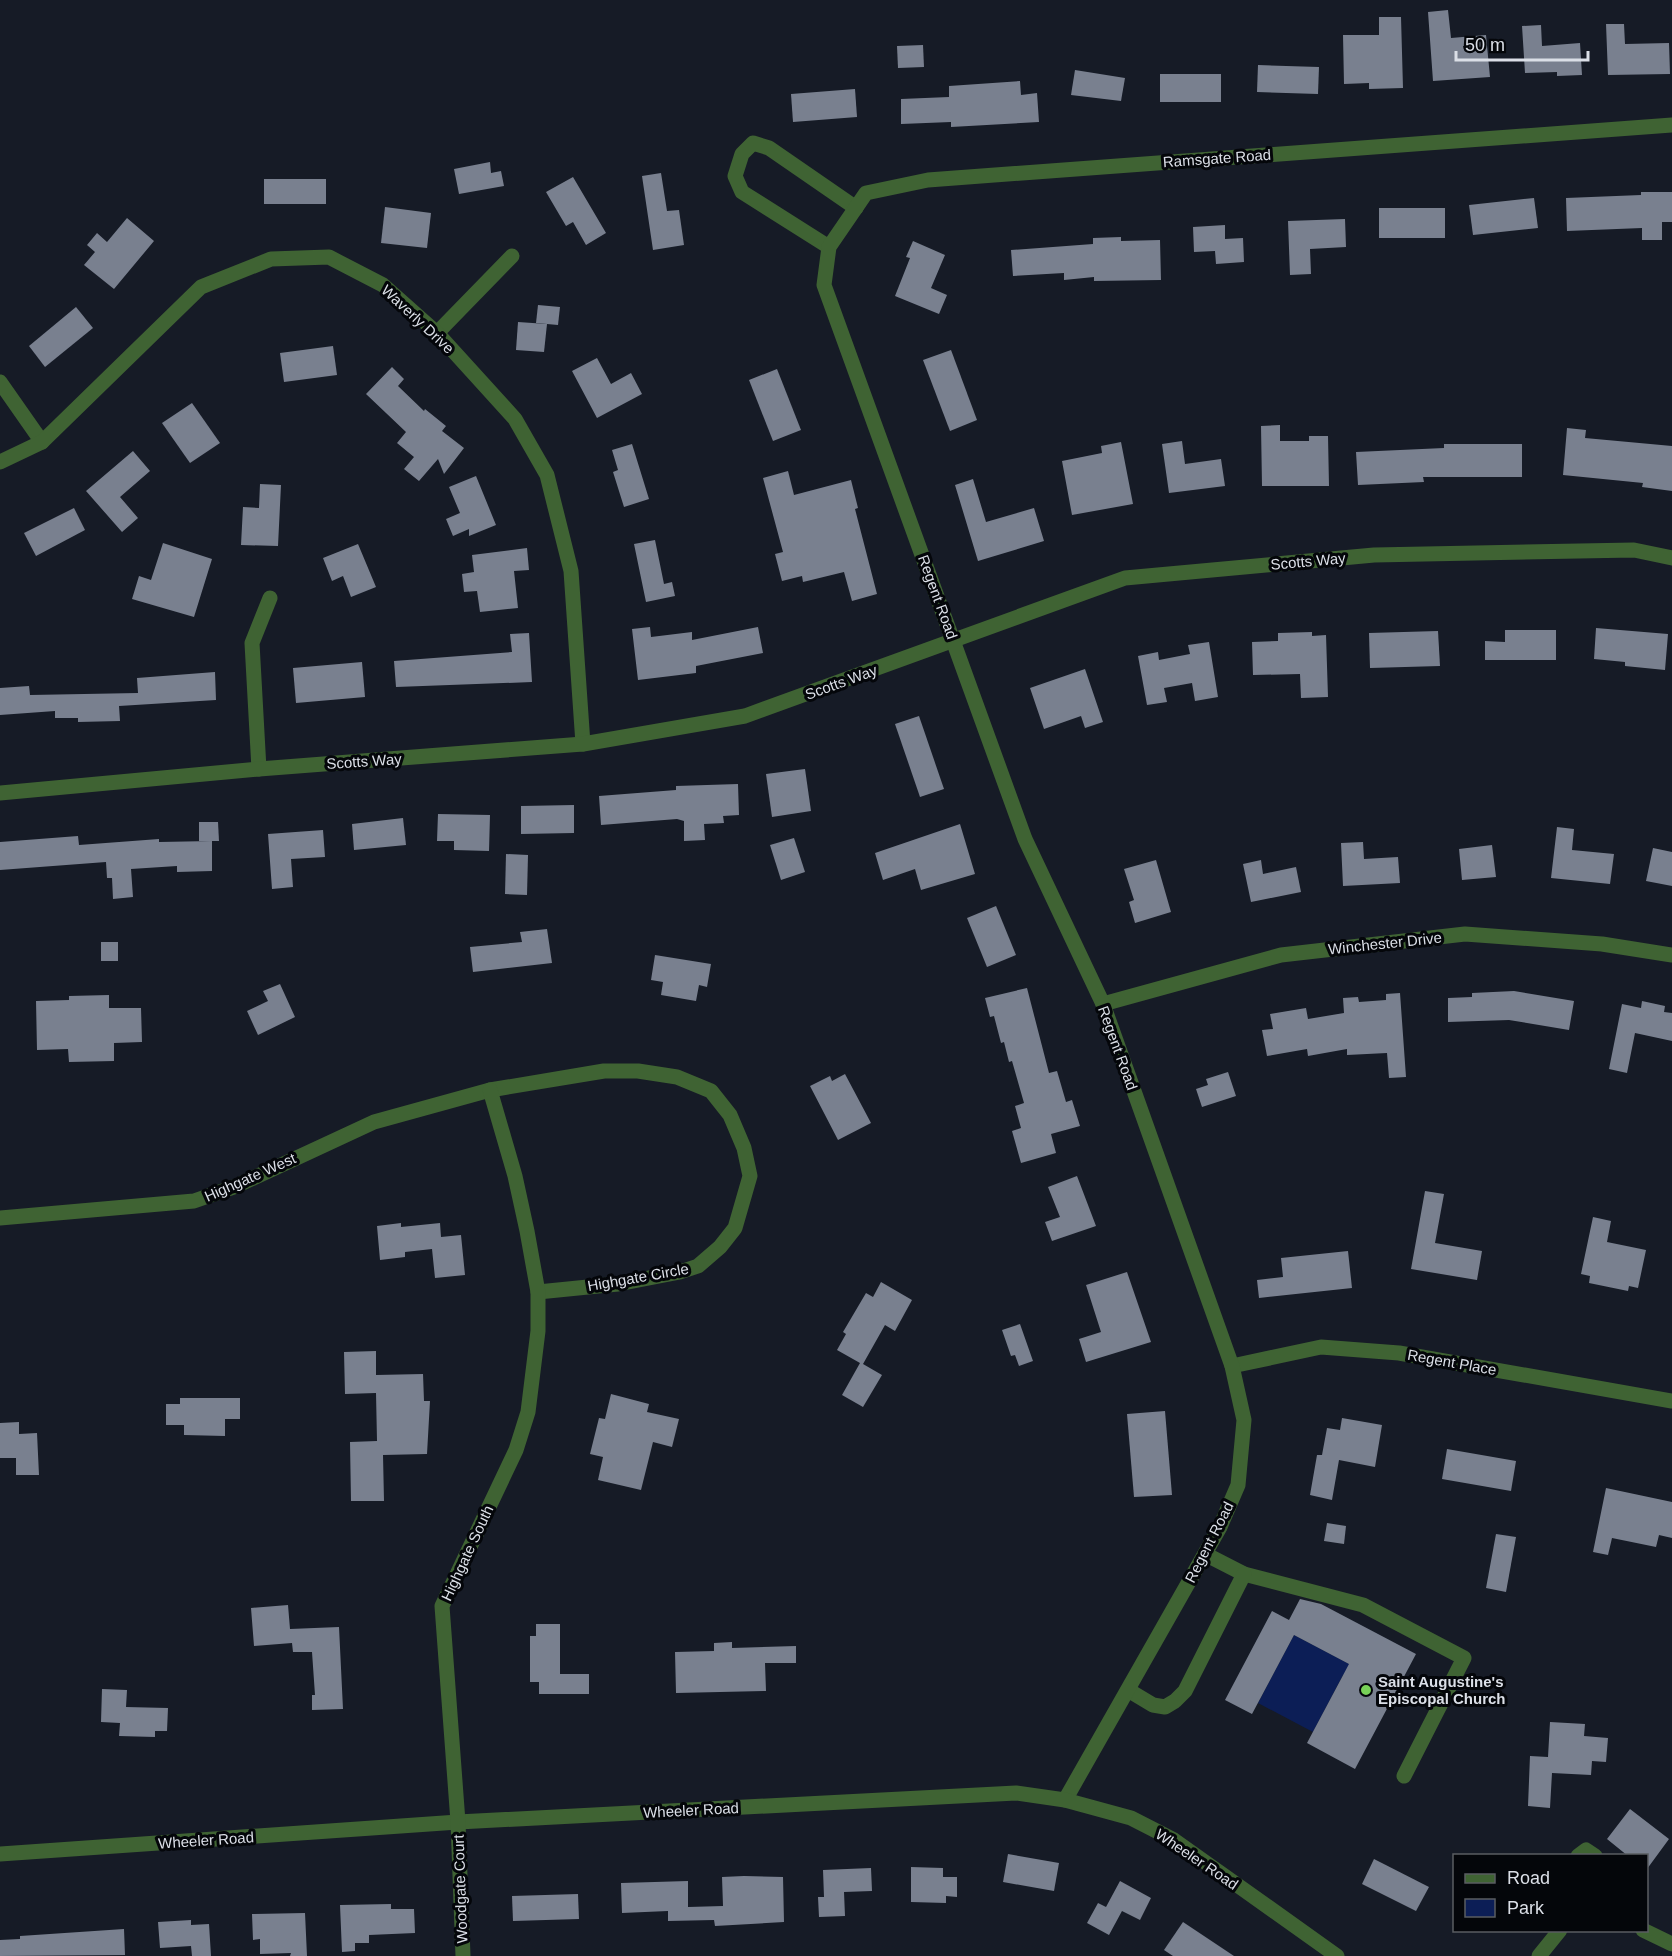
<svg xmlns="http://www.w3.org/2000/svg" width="1672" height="1956" viewBox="0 0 1672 1956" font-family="Arial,sans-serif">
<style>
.green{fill:#0c1e56}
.building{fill:#79808f}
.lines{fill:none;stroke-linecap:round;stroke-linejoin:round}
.minor{stroke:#3f6333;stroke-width:15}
.poi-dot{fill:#78d158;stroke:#04060a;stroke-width:2}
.labels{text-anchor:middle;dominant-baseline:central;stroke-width:6;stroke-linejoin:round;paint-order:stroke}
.street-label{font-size:15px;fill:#dbdfe7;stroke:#04060a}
.poi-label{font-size:15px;font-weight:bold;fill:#dbdfe7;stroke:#04060a;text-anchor:start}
</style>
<rect width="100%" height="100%" fill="#161b26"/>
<!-- green -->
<polygon class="green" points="1294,1635 1359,1669 1343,1675 1313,1732 1258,1703"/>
<!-- building -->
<g class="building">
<polygon points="1448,10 1451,38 1486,35 1490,77 1433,81 1428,12"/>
<polygon points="1379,17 1401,17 1403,88 1369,89 1369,83 1344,84 1343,35 1379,35"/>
<polygon points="1606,24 1624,24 1625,44 1669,43 1670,74 1608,75"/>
<polygon points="1541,25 1542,46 1580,43 1582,75 1557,76 1557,72 1525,73 1522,26"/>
<polygon points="923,45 924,67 898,68 897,46"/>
<polygon points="1258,65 1319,67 1318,94 1257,92"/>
<polygon points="1075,70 1125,78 1121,101 1071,95"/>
<rect x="1160" y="74" width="61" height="28"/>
<polygon points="1020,81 1021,95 1037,93 1039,122 951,127 951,122 901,124 901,99 949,97 949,86"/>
<polygon points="855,89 857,117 793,122 791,94"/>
<polygon points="490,162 491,173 501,171 504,186 459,194 454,169"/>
<polygon points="661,173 667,211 679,210 684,245 653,250 642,176"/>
<polygon points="573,177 606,233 586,245 573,222 566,226 546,192"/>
<rect x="264" y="179" width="62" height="25"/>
<polygon points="1641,192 1672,192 1672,222 1662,222 1662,240 1642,240 1642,228 1567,231 1566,198 1641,195"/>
<polygon points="1534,198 1538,228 1473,235 1469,205"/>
<polygon points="385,207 431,213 427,248 381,243"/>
<rect x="1379" y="208" width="66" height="30"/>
<polygon points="127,218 154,241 114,289 84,265 95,252 87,245 97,233 107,242"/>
<polygon points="1345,219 1346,247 1310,249 1311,274 1290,275 1288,221"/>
<polygon points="1225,225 1225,239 1243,238 1244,262 1216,264 1215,251 1194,252 1193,227"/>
<polygon points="1121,237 1121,241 1160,240 1161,280 1094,281 1094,277 1064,280 1064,273 1013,276 1011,250 1093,244 1093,238"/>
<polygon points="913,241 945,255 931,288 947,295 939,314 895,296 910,258 906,257"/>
<polygon points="538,305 560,307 558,325 536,323"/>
<polygon points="76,307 93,328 45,367 29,346"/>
<polygon points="518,322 547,324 544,352 516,350"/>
<polygon points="333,346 337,375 284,382 280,353"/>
<polygon points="951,350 977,420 950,431 923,360"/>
<polygon points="597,358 611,384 631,373 642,394 597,418 572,371"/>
<polygon points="392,367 404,379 398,386 424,411 425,409 446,426 442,431 464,448 444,474 438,459 419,481 404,469 414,457 397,443 406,432 366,394"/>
<polygon points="777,369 801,430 773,441 749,380"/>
<polygon points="192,403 220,443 190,463 162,423"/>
<polygon points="1280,425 1280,441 1309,441 1309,436 1328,436 1329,486 1262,486 1261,426"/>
<polygon points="1567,428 1586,430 1585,438 1672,446 1672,491 1642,487 1643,483 1563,475"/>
<polygon points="1182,441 1185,464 1221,459 1225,486 1169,493 1162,444"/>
<polygon points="1121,442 1133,504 1072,515 1062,461 1102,453 1101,446"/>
<polygon points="632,444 649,499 624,507 613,472 618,470 612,450"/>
<polygon points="1444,444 1522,444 1522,477 1423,477 1424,482 1358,485 1356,452 1444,448"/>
<polygon points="133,451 150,471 120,497 138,518 122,532 86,491"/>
<polygon points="788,471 794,495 851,480 858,508 855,509 877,594 852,601 844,572 803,582 802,576 782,581 775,554 783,552 763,478"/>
<polygon points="476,476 496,525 469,536 469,529 453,536 446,519 460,513 449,487"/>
<polygon points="973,479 986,522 1034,508 1044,541 978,561 955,485"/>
<polygon points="260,484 281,485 278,546 241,545 243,507 259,508"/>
<polygon points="74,508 85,530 36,556 24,533"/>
<polygon points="655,540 664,584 672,582 675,596 646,602 634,544"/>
<polygon points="163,543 212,559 194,617 132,599 139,576 151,580"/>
<polygon points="358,544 376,587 351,597 343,576 332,581 323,558"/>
<polygon points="527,548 529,570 514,571 518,608 480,612 477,591 464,592 462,574 474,572 472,555"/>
<polygon points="650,627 651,637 692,632 692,640 758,627 763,653 696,666 696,673 638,680 632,629"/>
<polygon points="1596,628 1668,634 1665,670 1625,666 1625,662 1594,659"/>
<polygon points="1505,630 1556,630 1556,660 1485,660 1485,641 1505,642"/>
<polygon points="1438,631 1440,666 1370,668 1369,633"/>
<polygon points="1312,632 1312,636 1326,635 1328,697 1301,698 1300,674 1253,675 1252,642 1278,641 1278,633"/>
<polygon points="529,633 532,682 396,687 394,661 512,652 510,634"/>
<polygon points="1209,642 1218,697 1195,701 1192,683 1164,688 1167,702 1147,705 1138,656 1158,652 1159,660 1190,654 1188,645"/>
<polygon points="362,662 365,697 296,703 293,668"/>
<polygon points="1085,669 1103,722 1085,728 1081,716 1044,729 1030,688"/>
<polygon points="215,672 216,700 119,706 120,721 78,722 78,718 55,718 55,711 0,715 0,688 29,686 30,695 138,693 137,678"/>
<polygon points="919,716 944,789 920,797 895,724"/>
<polygon points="805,769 811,811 772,817 766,774"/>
<polygon points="738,784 739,815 723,816 724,823 704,824 705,840 684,841 684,821 677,819 601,825 599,796 676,790 676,786"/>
<polygon points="574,805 574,833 521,834 521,806"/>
<polygon points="438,814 490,815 489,851 454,850 454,841 437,841"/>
<polygon points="403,818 406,845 354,850 352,824"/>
<polygon points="199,822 218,822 219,841 199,841"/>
<polygon points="960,824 975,874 921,890 915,869 883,880 875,853"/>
<polygon points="1557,827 1574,829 1572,850 1614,854 1610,884 1551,878"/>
<polygon points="323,830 325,857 291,859 293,887 272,889 268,834"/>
<polygon points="78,836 79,845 159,839 159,842 212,841 212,871 177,872 177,866 131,869 133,897 113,899 112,878 107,878 106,862 0,870 0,842"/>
<polygon points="794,838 805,872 781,880 770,845"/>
<polygon points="1363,842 1364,859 1398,857 1400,883 1343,886 1341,843"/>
<polygon points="1492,845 1496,877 1462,880 1459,849"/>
<polygon points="1653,848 1672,852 1672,886 1646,881"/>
<polygon points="506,854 528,855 527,895 505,894"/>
<polygon points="1156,860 1171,912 1135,923 1129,902 1134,900 1124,869"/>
<polygon points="1261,860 1263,874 1296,867 1301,892 1251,902 1243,864"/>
<polygon points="996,906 1016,955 987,967 967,918"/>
<polygon points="547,929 552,963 473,972 470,947 522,942 520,932"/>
<rect x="101" y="942" width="17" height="19"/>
<polygon points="655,955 711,964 707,987 699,985 696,1001 661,995 663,982 651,980"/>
<polygon points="280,984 295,1017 258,1035 247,1011 268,1001 263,991"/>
<polygon points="1027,988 1049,1073 1057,1071 1066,1102 1072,1100 1080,1126 1051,1134 1056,1153 1021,1163 1012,1131 1021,1128 1015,1106 1024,1103 1012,1061 1009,1062 1004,1042 1001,1043 994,1016 990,1017 985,998"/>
<polygon points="1514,991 1574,1001 1569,1030 1509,1020 1448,1022 1448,998 1472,997 1472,993"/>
<polygon points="1400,993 1406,1077 1389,1078 1387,1053 1347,1055 1347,1049 1308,1056 1307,1049 1267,1056 1262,1030 1273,1029 1270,1014 1306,1008 1308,1019 1344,1013 1343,998 1358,997 1359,1002 1386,1000 1386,994"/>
<polygon points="109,995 109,1008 141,1008 142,1042 114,1043 114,1061 69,1062 68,1049 37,1050 36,1001 69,1000 69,996"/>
<polygon points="1642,1001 1665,1006 1664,1012 1672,1013 1672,1041 1635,1033 1627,1073 1609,1069 1622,1004 1641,1008"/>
<polygon points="1228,1072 1236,1096 1202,1107 1196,1089 1208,1085 1206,1079"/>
<polygon points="845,1074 871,1123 838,1140 810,1086 830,1076 832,1081"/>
<polygon points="1077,1176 1096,1226 1052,1241 1045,1222 1060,1217 1048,1187"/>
<polygon points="1425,1191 1444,1194 1435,1243 1482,1251 1477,1280 1411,1269"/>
<polygon points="1593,1217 1611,1221 1607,1242 1646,1250 1638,1288 1629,1286 1628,1291 1589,1283 1590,1276 1581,1274"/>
<polygon points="401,1223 401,1227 440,1223 441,1237 461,1235 465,1275 435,1278 432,1249 405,1252 405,1257 380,1260 377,1226"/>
<polygon points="1348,1251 1352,1288 1259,1298 1257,1280 1283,1277 1281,1258"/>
<polygon points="1127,1272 1151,1342 1086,1362 1079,1339 1101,1332 1086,1285"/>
<polygon points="881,1282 912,1300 895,1331 885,1325 863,1364 882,1375 863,1407 842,1395 860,1363 837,1350 846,1334 843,1332 866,1293 873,1297"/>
<polygon points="1020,1324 1033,1361 1019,1366 1015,1355 1011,1356 1002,1330"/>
<polygon points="376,1351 376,1375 423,1374 424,1401 430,1401 427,1454 383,1455 384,1501 351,1501 350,1442 377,1441 376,1393 345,1394 344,1352"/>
<polygon points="611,1394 649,1404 647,1412 679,1419 672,1447 653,1442 641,1490 598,1480 603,1457 590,1454 599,1418 605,1419"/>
<polygon points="180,1398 240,1398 240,1419 225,1419 225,1436 184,1435 184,1425 166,1425 166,1404 180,1404"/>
<polygon points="1165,1411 1172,1495 1134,1497 1127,1414"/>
<polygon points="1342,1418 1382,1425 1375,1467 1339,1460 1332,1500 1310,1495 1317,1455 1322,1455 1327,1428 1340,1430"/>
<polygon points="19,1422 19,1434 37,1433 39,1475 16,1475 16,1458 0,1458 0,1423"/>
<polygon points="1447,1449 1516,1461 1511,1491 1442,1479"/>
<polygon points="1606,1488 1672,1502 1672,1538 1659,1535 1656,1547 1612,1538 1608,1555 1593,1552"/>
<polygon points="1327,1523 1346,1526 1344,1544 1324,1541"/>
<polygon points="1496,1534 1516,1537 1506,1592 1486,1588"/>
<polygon points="1300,1599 1321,1604 1416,1654 1355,1769 1307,1743 1349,1664 1294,1635 1252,1714 1225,1700 1272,1611 1289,1620"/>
<polygon points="288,1605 290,1629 339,1627 343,1709 312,1710 312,1695 315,1695 312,1652 293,1652 292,1643 254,1646 251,1608"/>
<polygon points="536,1624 560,1624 560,1674 589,1674 589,1694 539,1694 539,1682 530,1682 530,1636 536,1636"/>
<polygon points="732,1642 732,1648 796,1646 796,1663 765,1663 766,1691 676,1693 675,1652 714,1651 714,1643"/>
<polygon points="102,1689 127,1690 126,1707 168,1708 167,1731 155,1731 155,1737 119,1736 120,1723 101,1722"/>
<polygon points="1550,1722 1585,1724 1584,1736 1608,1738 1606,1762 1592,1761 1591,1775 1552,1773 1550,1808 1528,1806 1530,1756 1548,1757"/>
<polygon points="1630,1809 1669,1839 1647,1869 1647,1856 1628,1856 1607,1839"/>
<polygon points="1008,1854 1059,1863 1054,1891 1003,1882"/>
<polygon points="1374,1859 1429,1887 1416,1911 1362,1884"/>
<polygon points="911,1867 943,1868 943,1877 957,1877 957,1897 946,1896 946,1903 911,1902"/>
<polygon points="871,1868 872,1891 844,1892 845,1916 819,1917 818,1897 824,1897 823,1870"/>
<polygon points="744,1876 783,1877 784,1922 715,1926 714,1920 668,1921 668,1911 622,1913 621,1883 688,1881 688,1907 723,1906 722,1877"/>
<polygon points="1120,1881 1151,1898 1140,1920 1122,1911 1109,1935 1087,1923 1098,1903 1106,1907"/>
<polygon points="578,1894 579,1919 513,1921 512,1896"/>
<polygon points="391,1904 391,1909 414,1909 415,1933 369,1935 369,1943 355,1943 355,1951 342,1952 340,1905"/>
<polygon points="305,1913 307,1956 290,1956 291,1953 260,1954 260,1939 253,1940 252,1914"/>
<polygon points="191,1920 191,1925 209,1924 211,1956 192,1956 191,1946 160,1948 158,1922"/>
<polygon points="1183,1922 1234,1956 1173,1956 1164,1950"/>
<polygon points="124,1929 125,1955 0,1956 0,1940 20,1939 20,1936"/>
</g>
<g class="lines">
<!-- minor -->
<g class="minor">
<polyline points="829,247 742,192 735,176 742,154 753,143 769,148 856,208"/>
<polyline points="437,333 512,256"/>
<polyline points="0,382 42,442"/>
<polyline points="0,462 42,442 201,287 271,259 329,257 383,285 437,333 515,419 547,475 571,571 583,744"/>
<polyline points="259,769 252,643 270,598"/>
<polyline points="0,793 259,769 583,744 745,716 1125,578 1374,555 1634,550 1672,558"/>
<polyline points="1103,1004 1281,955 1465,934 1602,944 1672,955"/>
<polyline points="0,1218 194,1201 234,1187 374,1122 490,1090 604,1071 638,1071 677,1077 711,1091 730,1115 744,1148 750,1176 735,1228 720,1247 698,1266 680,1272 618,1284 538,1292"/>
<polyline points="1232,1366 1321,1347 1399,1353 1672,1401"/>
<polyline points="1205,1554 1244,1574 1363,1605 1464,1658 1404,1776"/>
<polyline points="1128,1690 1153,1705 1165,1707 1175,1701 1185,1691 1244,1574"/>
<polyline points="1065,1800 1220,1527 1238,1485 1244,1420 1232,1366 1103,1004 1025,839 824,285 829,247 866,193 928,180 1672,125"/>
<polyline points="0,1854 458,1822 1016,1793 1065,1800 1131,1818 1174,1840 1337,1956"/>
<polyline points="1578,1856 1586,1850 1595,1856"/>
<polyline points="1643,1930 1672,1944"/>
<polyline points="463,1956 458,1822 442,1606 516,1450 528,1412 538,1331 538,1292 527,1231 515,1176 490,1090"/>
<polyline points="1539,1956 1560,1930"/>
</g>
</g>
<!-- markers -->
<circle class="poi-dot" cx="1366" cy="1690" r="6"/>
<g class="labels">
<!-- street labels -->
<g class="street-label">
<text transform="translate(1217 158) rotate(-4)">Ramsgate Road</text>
<text transform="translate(418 319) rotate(43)">Waverly Drive</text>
<text transform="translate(1308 561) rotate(-5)">Scotts Way</text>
<text transform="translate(938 597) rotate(70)">Regent Road</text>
<text transform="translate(841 682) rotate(-20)">Scotts Way</text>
<text transform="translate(364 761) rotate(-4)">Scotts Way</text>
<text transform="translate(1385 943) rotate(-6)">Winchester Drive</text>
<text transform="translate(1118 1048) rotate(70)">Regent Road</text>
<text transform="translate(250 1177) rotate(-24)">Highgate West</text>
<text transform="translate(638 1277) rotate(-10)">Highgate Circle</text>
<text transform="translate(1452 1362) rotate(10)">Regent Place</text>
<text transform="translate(1209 1542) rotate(-63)">Regent Road</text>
<text transform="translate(467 1553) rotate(-65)">Highgate South</text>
<text transform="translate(691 1810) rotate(-3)">Wheeler Road</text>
<text transform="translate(206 1840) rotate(-4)">Wheeler Road</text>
<text transform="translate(1197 1859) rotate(34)">Wheeler Road</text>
<text transform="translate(460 1889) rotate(-92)">Woodgate Court</text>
</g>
<!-- poi labels -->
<g class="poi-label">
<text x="1378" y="1681">Saint Augustine's<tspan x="1378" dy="17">Episcopal Church</tspan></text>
</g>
</g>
<!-- legend -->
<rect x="1453" y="1854" width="195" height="78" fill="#04060a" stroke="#5a5d62" stroke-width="1.5"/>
<rect x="1465" y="1874" width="30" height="9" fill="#3f6333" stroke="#5a5d62" stroke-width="1.5"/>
<text x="1507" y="1884" font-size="18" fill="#dbdfe7">Road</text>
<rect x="1465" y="1899" width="30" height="18" fill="#0c1e56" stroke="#5a5d62" stroke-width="1.5"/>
<text x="1507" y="1914" font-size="18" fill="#dbdfe7">Park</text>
<!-- scale -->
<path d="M1456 51v9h132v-9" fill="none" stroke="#dbdfe7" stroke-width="3"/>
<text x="1465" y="51" font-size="18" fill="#dbdfe7" stroke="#04060a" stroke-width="4.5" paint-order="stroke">50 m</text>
</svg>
